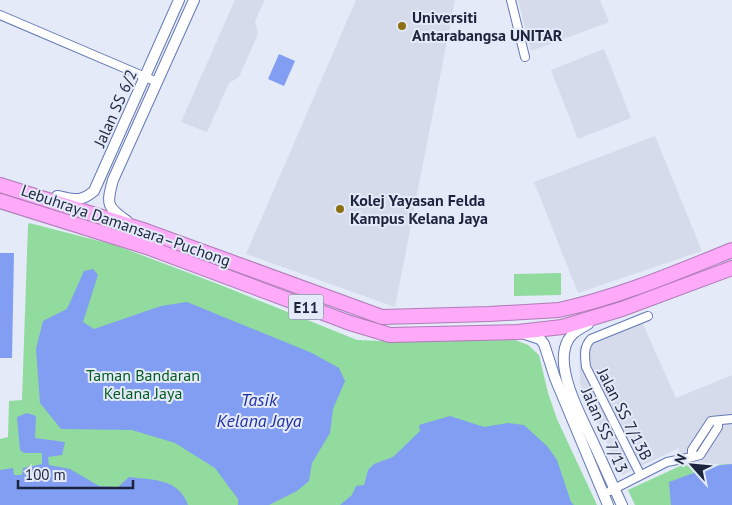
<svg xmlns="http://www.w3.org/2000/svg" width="732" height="505" viewBox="0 0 732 505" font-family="'PT Sans',sans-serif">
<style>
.built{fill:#d5dbeb}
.green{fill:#90db9d}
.water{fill:#819ef2}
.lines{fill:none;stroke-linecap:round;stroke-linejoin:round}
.minor-casing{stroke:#6378b5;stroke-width:10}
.tertiary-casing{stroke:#6378b5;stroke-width:12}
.motorway-casing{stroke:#af7bb8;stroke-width:16}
.minor{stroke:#fff;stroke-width:8}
.tertiary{stroke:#fff;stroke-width:10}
.motorway{stroke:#feaaf9;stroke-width:14}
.poi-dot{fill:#8e7014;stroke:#e4eaf7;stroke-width:2}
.labels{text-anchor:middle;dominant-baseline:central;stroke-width:4;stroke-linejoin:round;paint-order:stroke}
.shield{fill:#e4eaf7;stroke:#585f76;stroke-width:1}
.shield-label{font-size:15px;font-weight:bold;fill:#1c243e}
.poi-label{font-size:16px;font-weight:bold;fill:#1c243e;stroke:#e4eaf7;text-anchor:start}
.street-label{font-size:16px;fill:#1c243e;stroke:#e4eaf7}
.park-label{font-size:16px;fill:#045b24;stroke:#e4eaf7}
.water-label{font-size:18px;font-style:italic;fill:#202fa8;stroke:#e4eaf7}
</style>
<rect width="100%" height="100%" fill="#e4eaf7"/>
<!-- built -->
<g class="built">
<polygon points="235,0 265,0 255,21 258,34 239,77 229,83 207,132 181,122"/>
<polygon points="356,0 455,0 395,307 246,254"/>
<polygon points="518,0 600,0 609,22 531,51"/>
<polygon points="604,49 631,118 578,139 551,70"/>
<polygon points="655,136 702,251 578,293 534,182"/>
<polygon points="641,320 676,398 732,375 732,464 680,466 679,448 622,475 580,385 579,347"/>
</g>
<!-- green -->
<g class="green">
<polygon points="29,223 115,245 218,284 357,340 403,342 515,340 528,345 539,355 548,393 557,419 597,505 0,505 0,439 8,437 9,401 22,400 28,225"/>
<polygon points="561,273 561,295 514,296 514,274"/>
<polygon points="732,464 732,505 635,505 628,490 680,466"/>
</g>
<!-- water -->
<g class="water">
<polygon points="279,54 295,61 284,86 268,79"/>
<polygon points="0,253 14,253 12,358 0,358"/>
<polygon points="93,269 98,275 83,322 94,329 161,306 187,302 312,353 339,368 345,381 333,409 330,433 312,463 309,481 297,491 269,505 238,505 238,499 215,468 175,443 132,430 61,429 40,403 36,349 43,321 67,309 84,271"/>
<path d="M27,413L36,416L35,438L65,442L62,455L48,457L49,465L70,469L99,486L118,487L129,477C152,480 179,478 188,505H0V470L13,468L14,475H22L23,468L42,464V453H24L20,450L17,417Z"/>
<polygon points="450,416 484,427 508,423 524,425 547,446 557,460 571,502 574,505 340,505 352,495 356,486 364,485 368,470 374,464 393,457 420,431 419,425"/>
<polygon points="732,464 732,505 671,505 669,482 713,466"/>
</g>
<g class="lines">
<defs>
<g id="minor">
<polyline points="511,0 525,57"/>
<polyline points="0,15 157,82"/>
<polyline points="718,421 718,427 700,455 692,457 692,450 711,421 732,419"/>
<path d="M640,474L586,367C585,357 583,347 591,339L648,316"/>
<polyline points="610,491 667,462 692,457"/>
</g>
<g id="tertiary">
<path d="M57,196C74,199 80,203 94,191L179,0"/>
<path d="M127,221C107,207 106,205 113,180L194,0"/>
<path d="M588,324C577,330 568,335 565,348C558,375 582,418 593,442C603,463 612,484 622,505"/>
<polyline points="522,333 540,339 544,344 555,378 608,505"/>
</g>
<g id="motorway">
<path d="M0,185L146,231L382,317L489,314L559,310C619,297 675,273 732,250"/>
<polyline points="0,201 147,247 350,323 390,335 518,332 562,327 622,309 732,268"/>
</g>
</defs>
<!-- minor casing -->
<use href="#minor" class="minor-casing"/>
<!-- tertiary casing -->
<use href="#tertiary" class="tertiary-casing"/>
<!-- motorway casing -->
<use href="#motorway" class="motorway-casing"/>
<!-- minor -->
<use href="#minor" class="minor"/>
<!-- tertiary -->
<use href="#tertiary" class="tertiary"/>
<!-- motorway -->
<use href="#motorway" class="motorway"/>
</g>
<!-- markers -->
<g class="poi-dot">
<circle cx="402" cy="26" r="5"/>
<circle cx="340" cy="209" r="5"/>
</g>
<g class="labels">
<!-- shield labels -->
<rect class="shield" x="288.5" y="294.5" width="35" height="25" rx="4"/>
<g class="shield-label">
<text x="306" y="307">E11</text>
</g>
<!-- poi labels -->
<g class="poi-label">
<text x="412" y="17">Universiti<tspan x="412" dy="18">Antarabangsa UNITAR</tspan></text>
<text x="350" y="200">Kolej Yayasan Felda<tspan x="350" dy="18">Kampus Kelana Jaya</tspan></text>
</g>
<!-- street labels -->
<g class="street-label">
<text transform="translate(115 108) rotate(-66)">Jalan SS 6/2</text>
<text transform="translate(126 225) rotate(19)">Lebuhraya Damansara–Puchong</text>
<text transform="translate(625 414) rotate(63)">Jalan SS 7/13B</text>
<text transform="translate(605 430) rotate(66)">Jalan SS 7/13</text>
</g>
<!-- park labels -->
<g class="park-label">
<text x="143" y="375">Taman Bandaran<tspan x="143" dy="18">Kelana Jaya</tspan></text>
</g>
<!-- water labels -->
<g class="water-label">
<text x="259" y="399">Tasik<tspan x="259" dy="21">Kelana Jaya</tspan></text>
</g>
</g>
<!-- north arrow -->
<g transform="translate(692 465) rotate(297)" stroke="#e4eaf7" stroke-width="4" paint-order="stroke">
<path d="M0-4L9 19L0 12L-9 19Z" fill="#1c243e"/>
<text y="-8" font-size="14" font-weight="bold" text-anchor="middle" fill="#1c243e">N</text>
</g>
<!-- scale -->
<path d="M18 480v8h115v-8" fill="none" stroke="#1c243e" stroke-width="2.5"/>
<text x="25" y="480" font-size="15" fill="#1c243e" stroke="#e4eaf7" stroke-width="4" paint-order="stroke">100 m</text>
</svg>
